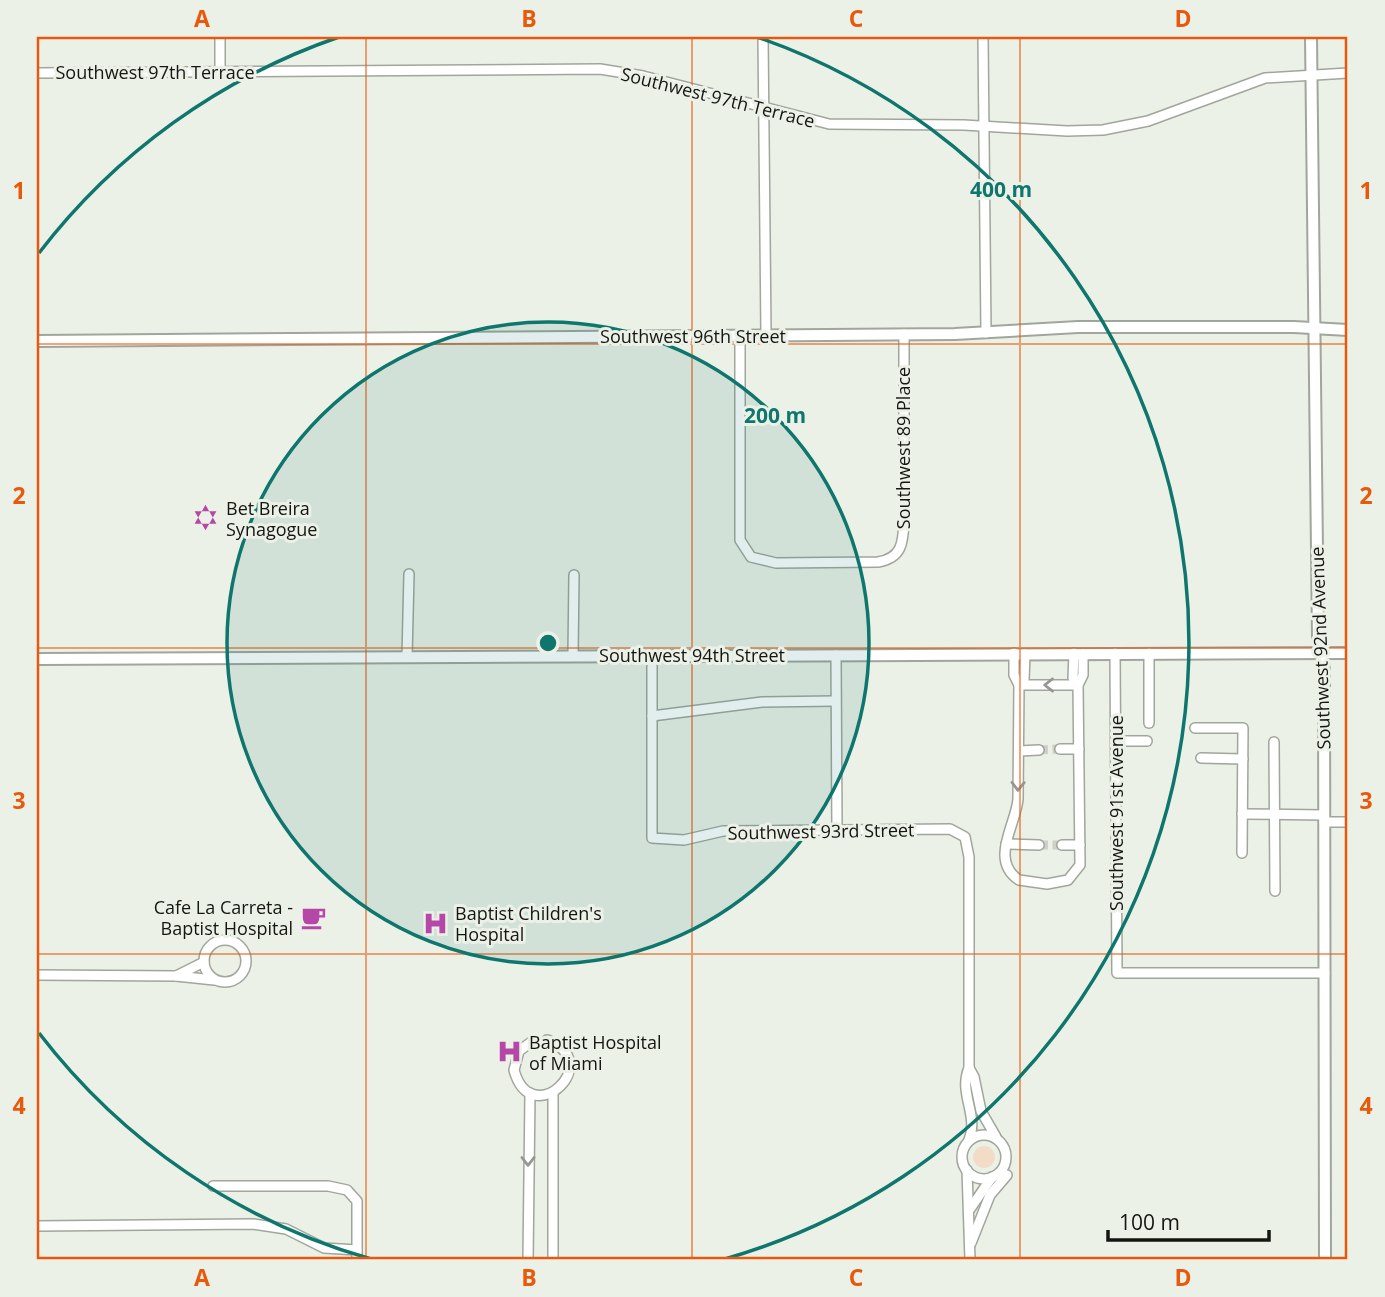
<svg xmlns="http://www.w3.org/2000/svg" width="1385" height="1297" viewBox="0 0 1385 1297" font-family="'Open Sans',sans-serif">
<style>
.green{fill:#f2dcc8}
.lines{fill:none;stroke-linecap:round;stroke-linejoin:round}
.minor-tunnel{stroke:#ccd0c7;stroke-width:9;stroke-dasharray:9 4.5;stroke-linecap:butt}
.minor-casing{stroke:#a1a69c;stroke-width:12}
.tertiary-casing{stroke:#a1a69c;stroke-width:14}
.minor{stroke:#fff;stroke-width:9}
.tertiary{stroke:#fff;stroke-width:10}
.oneway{stroke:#969695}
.grid{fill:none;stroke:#e8590c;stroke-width:2;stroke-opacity:0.55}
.ring{fill:none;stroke:#0f766e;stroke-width:3.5}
.labels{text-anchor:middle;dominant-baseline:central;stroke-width:6;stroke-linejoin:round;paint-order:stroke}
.street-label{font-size:18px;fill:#151613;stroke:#ecf1e7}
.poi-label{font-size:18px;fill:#151613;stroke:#ecf1e7;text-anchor:start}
.centre{fill:#0f766e;stroke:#ecf1e7;stroke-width:3.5}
.ring-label{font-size:21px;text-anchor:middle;font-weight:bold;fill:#0f766e;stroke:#ecf1e7;stroke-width:6;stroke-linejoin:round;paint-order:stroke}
.neatline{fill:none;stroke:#e8590c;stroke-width:2.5}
.grid-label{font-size:23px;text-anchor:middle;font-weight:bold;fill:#e8590c}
</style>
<rect width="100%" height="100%" fill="#ecf1e7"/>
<!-- green -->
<circle class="green" cx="984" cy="1157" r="11"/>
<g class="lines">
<!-- minor-tunnel -->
<g class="minor-tunnel">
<polyline points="1039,750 1060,749"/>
<polyline points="1039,845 1062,845"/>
</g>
<defs>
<g id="minor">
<polyline points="763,37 766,335"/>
<polyline points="983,37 986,333"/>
<polyline points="220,72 220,37"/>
<polyline points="37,73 600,69 643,76 829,124 964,125 1067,131 1103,130 1148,121 1265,78 1348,73"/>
<path d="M740,335V540L751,557L776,563L878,562C902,558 903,543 904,522V334"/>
<path d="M1014,653V675L1019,685L1018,799C1016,825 989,860 1019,880L1047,884L1068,880L1080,865L1078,685L1083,675V654"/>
<polyline points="1074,653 1073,678 1078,685"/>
<polyline points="1115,653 1117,973 1325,973"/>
<polyline points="1149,653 1149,723"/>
<polyline points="573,655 574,575"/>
<path d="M652,655V838L684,840L723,831L950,829L965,837L969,857V1068C958,1093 979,1115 969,1140"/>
<polyline points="836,655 837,831"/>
<polyline points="407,657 409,574"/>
<polyline points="1019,685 1078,685"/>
<polyline points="1019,685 1024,680 1025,654"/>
<polyline points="652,716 762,702 835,701"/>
<polyline points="1195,728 1243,728 1242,853"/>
<polyline points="1116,741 1147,741"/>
<polyline points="1274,742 1275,891"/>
<polyline points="1060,749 1079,749"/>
<polyline points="1019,751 1039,750"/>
<polyline points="1201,758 1243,759"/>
<polyline points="1242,814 1324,815"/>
<polyline points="1324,822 1348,822"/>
<polyline points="1006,844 1039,845"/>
<polyline points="1062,845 1080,845"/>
<circle cx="225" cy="961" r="21"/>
<polyline points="37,975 176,976 214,980"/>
<polyline points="176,976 204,962"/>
<path d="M534,1040L519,1051L514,1070C531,1133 607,1062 547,1040"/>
<polyline points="969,1068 974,1077 981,1111 996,1137"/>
<polyline points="553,1093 553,1260"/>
<circle cx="984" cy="1157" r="22"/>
<polyline points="967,1170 970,1260"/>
<polyline points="213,1186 328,1186 347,1190 357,1201 357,1260"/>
<polyline points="970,1209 992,1177"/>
<polyline points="37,1226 253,1224 286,1229 324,1248 357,1250"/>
<polyline points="971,1243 990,1195 1007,1175"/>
<polyline points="528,1260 530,1093"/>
</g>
<g id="tertiary">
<polyline points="1311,37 1318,637 1324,670 1325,1260"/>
<polyline points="37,341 955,334 1078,327 1294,327 1348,330"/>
<polyline points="37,659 1348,653"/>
</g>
</defs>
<!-- minor casing -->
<use href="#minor" class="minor-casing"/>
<!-- tertiary casing -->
<use href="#tertiary" class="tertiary-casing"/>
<!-- minor -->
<use href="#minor" class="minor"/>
<!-- tertiary -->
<use href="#tertiary" class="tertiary"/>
</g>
<!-- one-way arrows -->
<defs><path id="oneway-chevron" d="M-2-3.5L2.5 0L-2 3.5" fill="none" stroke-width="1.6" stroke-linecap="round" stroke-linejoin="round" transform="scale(1.75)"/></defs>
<g class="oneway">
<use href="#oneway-chevron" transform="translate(1049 685) rotate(180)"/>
<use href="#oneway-chevron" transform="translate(1018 786) rotate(91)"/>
<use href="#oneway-chevron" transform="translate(528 1161) rotate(90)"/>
</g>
<!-- grid -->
<path class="grid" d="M366,37V1260M692,37V1260M1020,37V1260M37,344H1348M37,648H1348M37,954H1348"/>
<!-- distance rings -->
<circle cx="548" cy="643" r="321" fill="#0f766e" fill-opacity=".12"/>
<g class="ring">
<circle cx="548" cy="643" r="321"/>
<path d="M371 1259A641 641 0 0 1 39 1033M39 253A641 641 0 0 1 339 37M757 37A641 641 0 0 1 725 1259"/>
</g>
<!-- icons -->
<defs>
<symbol id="synagogue-bare" viewBox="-9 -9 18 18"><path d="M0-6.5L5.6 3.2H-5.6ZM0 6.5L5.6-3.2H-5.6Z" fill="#b447a7" stroke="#ecf1e7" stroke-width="2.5" paint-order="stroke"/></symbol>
<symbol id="cafe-bare" viewBox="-9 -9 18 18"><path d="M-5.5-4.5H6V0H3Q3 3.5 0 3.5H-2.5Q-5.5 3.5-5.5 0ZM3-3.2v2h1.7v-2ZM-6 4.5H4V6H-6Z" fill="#b447a7" stroke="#ecf1e7" stroke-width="2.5" paint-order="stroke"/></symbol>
<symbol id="hospital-bare" viewBox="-9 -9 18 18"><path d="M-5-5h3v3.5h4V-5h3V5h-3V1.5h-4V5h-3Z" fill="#b447a7" stroke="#ecf1e7" stroke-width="2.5" paint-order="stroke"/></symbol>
</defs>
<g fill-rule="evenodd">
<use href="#synagogue-bare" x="188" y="500" width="35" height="35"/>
<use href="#cafe-bare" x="296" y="900" width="35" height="35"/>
<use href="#hospital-bare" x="418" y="906" width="35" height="35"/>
<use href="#hospital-bare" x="492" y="1034" width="35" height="35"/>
</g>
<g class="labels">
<!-- street labels -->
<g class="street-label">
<text x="155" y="72">Southwest 97th Terrace</text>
<text transform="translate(718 97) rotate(14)">Southwest 97th Terrace</text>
<text x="693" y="336">Southwest 96th Street</text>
<text transform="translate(903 448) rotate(-90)">Southwest 89 Place</text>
<text transform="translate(1320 648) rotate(-92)">Southwest 92nd Avenue</text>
<text x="692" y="655">Southwest 94th Street</text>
<text transform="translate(1116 813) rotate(-90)">Southwest 91st Avenue</text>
<text transform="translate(821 831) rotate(-1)">Southwest 93rd Street</text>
</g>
<!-- poi labels -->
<g class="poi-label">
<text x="226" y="508">Bet Breira<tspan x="226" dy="21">Synagogue</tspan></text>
<text x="293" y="907" text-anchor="end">Cafe La Carreta -<tspan x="293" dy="21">Baptist Hospital</tspan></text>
<text x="455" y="913">Baptist Children's<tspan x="455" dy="21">Hospital</tspan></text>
<text x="529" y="1042">Baptist Hospital<tspan x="529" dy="21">of Miami</tspan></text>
</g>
</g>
<circle cx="548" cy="643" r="10" class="centre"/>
<g class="ring-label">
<text x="1001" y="197">400 m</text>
<text x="775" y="423">200 m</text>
</g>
<!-- border -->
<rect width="1385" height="1297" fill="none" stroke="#ecf1e7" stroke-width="77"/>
<!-- scale -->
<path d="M1108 1230v10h161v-10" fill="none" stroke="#151613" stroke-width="3.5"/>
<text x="1119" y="1230" font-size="21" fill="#151613" stroke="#ecf1e7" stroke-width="5" paint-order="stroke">100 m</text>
<rect x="38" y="38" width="1308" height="1220" class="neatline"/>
<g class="grid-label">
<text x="202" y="27">A</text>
<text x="529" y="27">B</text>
<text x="856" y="27">C</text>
<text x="1183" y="27">D</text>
<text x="19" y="199">1</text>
<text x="1366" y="199">1</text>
<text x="19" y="504">2</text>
<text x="1366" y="504">2</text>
<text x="19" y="809">3</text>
<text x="1366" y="809">3</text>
<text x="19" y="1114">4</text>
<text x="1366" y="1114">4</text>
<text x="202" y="1286">A</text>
<text x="529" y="1286">B</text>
<text x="856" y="1286">C</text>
<text x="1183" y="1286">D</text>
</g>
</svg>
